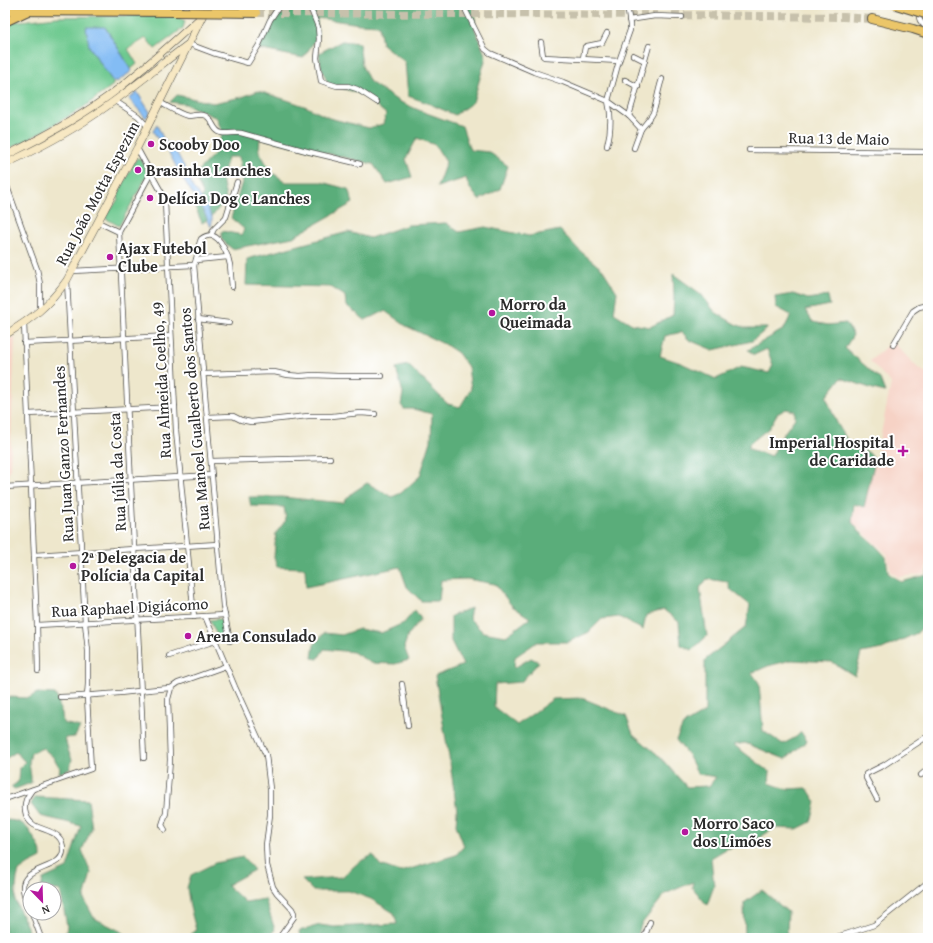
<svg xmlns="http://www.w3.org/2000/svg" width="933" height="943" viewBox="0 0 933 943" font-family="'Gentium Book Plus',serif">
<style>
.built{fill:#f6d2c5}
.green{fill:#6ec990;stroke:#4c7a5e}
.forest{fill:#5aad7a;stroke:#426c52;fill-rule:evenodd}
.water{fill:#83bcf4;stroke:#577490}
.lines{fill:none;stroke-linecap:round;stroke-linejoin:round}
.trunk-tunnel{stroke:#c7c1ac;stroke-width:8;stroke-dasharray:8 4;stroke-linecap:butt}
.minor-casing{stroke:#484743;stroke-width:6}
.secondary-casing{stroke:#484743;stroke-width:8}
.trunk-casing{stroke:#484743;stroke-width:10}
.minor{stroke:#fff;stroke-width:4.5}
.secondary{stroke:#f7e8c3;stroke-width:7}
.trunk{stroke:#ebc669;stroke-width:8}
.trunk-bridge-casing{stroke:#484743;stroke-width:10;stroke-linecap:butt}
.trunk-bridge{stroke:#ebc669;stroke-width:8}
.poi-dot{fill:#b5179e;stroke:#fff;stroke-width:1.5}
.labels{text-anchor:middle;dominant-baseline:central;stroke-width:4;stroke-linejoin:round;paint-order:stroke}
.street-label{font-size:16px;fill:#2b2b2b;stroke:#fff}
.poi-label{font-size:16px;font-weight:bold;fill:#2b2b2b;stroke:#fff;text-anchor:start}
</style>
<rect width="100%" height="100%" fill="#fff"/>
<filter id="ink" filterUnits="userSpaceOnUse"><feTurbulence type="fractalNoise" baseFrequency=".025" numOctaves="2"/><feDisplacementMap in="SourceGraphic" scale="8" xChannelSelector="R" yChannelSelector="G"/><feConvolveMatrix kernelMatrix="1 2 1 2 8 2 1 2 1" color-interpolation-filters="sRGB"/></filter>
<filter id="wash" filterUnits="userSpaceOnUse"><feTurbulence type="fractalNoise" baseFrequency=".012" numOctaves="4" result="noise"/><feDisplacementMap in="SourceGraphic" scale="16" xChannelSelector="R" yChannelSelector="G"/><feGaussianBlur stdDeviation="0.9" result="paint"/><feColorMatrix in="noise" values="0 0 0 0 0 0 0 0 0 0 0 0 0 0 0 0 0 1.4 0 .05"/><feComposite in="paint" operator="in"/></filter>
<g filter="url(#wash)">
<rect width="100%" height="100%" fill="#eee7cc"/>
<!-- built -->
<g class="built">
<polygon points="15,336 10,469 6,482 5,482 5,342"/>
<polygon points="892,341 918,368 928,374 928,557 925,574 898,577 891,572 887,554 852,522 856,506 864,508 879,444 891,383 870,361"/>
</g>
<!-- green -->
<g class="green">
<polygon points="175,15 185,21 183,28 155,49 146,38 128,49 137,64 131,69 105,27 89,46 113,82 113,85 84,107 26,141 5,150 5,25 12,22 57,17"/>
<polygon points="138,158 140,159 148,174 119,226 105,218 109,211 115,204 118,199 119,192 136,159"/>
<polygon points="221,619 227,640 220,642 210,620"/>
</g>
<!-- forest -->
<g class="forest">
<polygon points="315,5 475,5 475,29 486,57 473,102 455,115 425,102 408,96 405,62 382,44 379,25 360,24 317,18 318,36 303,58 258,49 274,19 279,15"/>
<polygon points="342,41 359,43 362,66 370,82 398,101 421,111 462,126 470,150 489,152 508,166 500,189 479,200 469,187 466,178 437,187 446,162 435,145 417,138 406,159 412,177 387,184 373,164 260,138 259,151 271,172 286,182 321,182 348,189 353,203 293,237 232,249 221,239 222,231 242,235 244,229 231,218 242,182 239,157 228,157 222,178 226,198 212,217 202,223 196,209 203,194 194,175 216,152 222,133 217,118 185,104 170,102 177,95 213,103 242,97 258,91 287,100 307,107 329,118 369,128 383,124 386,114 364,95 328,84 321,67 319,53"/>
<path d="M446,223L459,232L485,227L529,236L560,230L579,250L603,270L617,292L614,313L632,324L650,327L673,315L674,297L673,274L701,294L715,312L735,324L746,328H768L752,341L713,350L689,340L682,332L665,336L660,356L681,363L716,379L741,367L769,373L773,365L767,349L754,355L748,350L784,329L791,315L776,307L775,297L793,294L808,299L828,296L830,305L805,310L813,322L828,325L846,323L853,335L845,348L880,379L885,392L873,389L841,378L826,397L837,423L847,440L869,453L875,460L864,507L854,504L852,522L859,531L875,545L886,557L888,573L901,582L927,575L928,570V622L917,633L882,649L861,653L855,676L832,662L791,660L768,666L752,673L759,683L763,731L783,744L796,737L801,732L807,741L785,759L745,743L734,745L770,772L769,783L786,789L807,788L816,802L811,822L797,829L775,828L750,843L726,849L711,858L714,886L707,905L692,887L693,882L665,894L641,925L637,938H300L299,931L320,925L334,927L397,924L394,913L371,899L349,891H313L302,880L342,877L359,862L373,855L380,865L400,872L456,855L464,846L456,825L457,811L450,763L435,676L463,665L451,641V616L471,608L469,618L483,632L506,636L530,618L512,606L495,584L467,579L441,580L439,601H421L407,587L400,567L306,587L305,568L277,567L274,557L276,533L286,520L284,507L251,506L249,497H281L343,503L352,493L367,483L392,497L401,493L420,476L431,441L432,414L413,409H404L401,405L403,393L396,368L408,365L448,404L460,407L471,389L468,367L458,353L446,345L406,326L385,311L365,320L346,305L345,296L331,287L246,285L247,259L348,232L370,238L408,225ZM786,409L795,411V418L780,439L772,456L749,449V444L769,428L777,414ZM707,579L728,582L730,589L750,605L746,627L705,660V712L683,725L676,740L688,755L698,774L716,777L709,786L687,787L658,755L633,734L626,716L582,698L553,699L517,725L494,707L495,684L521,682L539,662L531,658L514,668L515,657L537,642H568L589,632L602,619L619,617L643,630L646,615L664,610L679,622L681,645L692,650L707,636L700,588Z"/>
<polygon points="415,610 421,619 408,635 404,647 409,660 395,664 371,663 353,652 324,649 318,659 312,658 314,645 324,633 342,635 359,629 381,633 404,623"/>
<polygon points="5,691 8,697 29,698 37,693 55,694 59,702 59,707 62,713 63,723 80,727 75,737 65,738 68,750 72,759 70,769 59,773 60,768 53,757 43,748 31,753 29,762 31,777 31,783 15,789 11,787 18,782 19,768 25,762 16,752 5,759"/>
<polygon points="35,797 88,800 92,828 82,850 91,873 84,899 94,918 124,933 128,938 65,938 67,926 60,890 54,890 54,889 41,889 43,879 67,868 81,826 62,821 40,816 31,804"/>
<path d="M7,820C24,821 27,826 35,840C40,848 41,848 41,858L29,864L19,871L17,878L15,900L32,938H5V836Z"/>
<polygon points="243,857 254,870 227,885 245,902 265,899 275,930 266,938 187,938 196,930 190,907 187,888 191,875 215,863"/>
<polygon points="762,890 788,912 787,930 787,938 745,938 744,903"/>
</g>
<!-- water -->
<g class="water">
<polygon points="86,27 105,27 132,71 117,82 116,80 113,82 89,46"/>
<polygon points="137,92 150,112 146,118 129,99"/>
<polygon points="157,125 164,140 170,145 178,155 186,170 193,188 197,192 206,205 212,217 212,222 211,227 204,212 182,177 165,146 160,143 153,131"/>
</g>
</g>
<g filter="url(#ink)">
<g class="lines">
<!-- trunk-tunnel -->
<g class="trunk-tunnel">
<polyline points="256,13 657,15"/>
<polyline points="672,15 843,17 872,19"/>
</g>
<defs>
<g id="minor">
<polyline points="308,5 312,12 318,27 319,39 317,58 321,81 337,86 348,86 357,89 377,102"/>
<polyline points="627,5 630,25 630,30 619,61 608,101 629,116 641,129 634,148"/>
<path d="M923,5C917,16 917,21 928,28"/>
<path d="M466,11L485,49L490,53L534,72L563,82L608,101C612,117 611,131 607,146"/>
<polyline points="629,20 655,16 682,17"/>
<polyline points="541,42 543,56 544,57 619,61"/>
<polyline points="189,44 213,53 248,63 259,45 270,20 280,5"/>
<polyline points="633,55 645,61"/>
<polyline points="583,58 585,47 587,46 602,43 607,33"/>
<polyline points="625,80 638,87"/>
<polyline points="115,101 138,116 148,127"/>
<path d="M159,102C167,106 179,114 188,116C194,116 201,113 206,116C213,119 213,132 222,133C228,134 235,132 241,133L310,152L360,164"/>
<polyline points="629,116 649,46"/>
<path d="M641,129C645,124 650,119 653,113C657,102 658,90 662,79"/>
<polyline points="137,148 163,195 165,202 176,430 194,617"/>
<polyline points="749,150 928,152"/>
<polyline points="5,181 37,269 40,284 40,311"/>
<polyline points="98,222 119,232 151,173"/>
<polyline points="119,232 144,758"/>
<polyline points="211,235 214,229 226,217 237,182"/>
<polyline points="196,260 228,257 230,265 232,287"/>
<polyline points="194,265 223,606 230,641"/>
<path d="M194,265C198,257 197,248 201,239C216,228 223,245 228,257"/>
<polyline points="72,271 194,265"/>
<polyline points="198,319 229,323"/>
<polyline points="24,323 37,625 38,671"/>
<polyline points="24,343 171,336"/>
<polyline points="893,345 913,311 919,307 928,305"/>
<polyline points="203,374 274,372 288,375 300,376 313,375 338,376 382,376"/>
<polyline points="28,414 175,407"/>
<polyline points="207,417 233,416 241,420 251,422 308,416 332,416 360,413 375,414"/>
<polyline points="211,461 330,458"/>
<polyline points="5,487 212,475"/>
<polyline points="34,555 218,544"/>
<polyline points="205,616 235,687 266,755 270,789 270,815 266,845 267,865 273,887 277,893 292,909 294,913 294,917 279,938"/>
<polyline points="37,625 225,615"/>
<polyline points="169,656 215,641"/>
<polyline points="402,684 408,726"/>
<path d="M60,697C97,696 134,691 171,688"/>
<polyline points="921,775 928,769"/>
<polyline points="5,799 91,769 87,697 88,684 88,651 85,623 67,280"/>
<polyline points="877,799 866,778 866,774 884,765 928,736"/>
<polyline points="165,830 162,825 166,813 168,788 170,760 168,699 171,688 178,683 226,666"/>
<path d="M30,909C27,902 23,895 23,888C22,866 62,870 63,851C64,831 46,832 34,825C26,820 23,809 26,800C27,797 30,793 32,790"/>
<polyline points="32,913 41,938"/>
<polyline points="837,937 874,925 928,882"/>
<polyline points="644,938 650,922"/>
</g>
<g id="secondary">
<path d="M5,156C44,137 83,116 118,89C146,67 172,43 199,19"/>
<path d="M5,164C35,150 64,135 91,117C125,95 155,69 187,45"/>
<path d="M5,335C31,319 49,306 67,280L137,148L208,5"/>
</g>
<g id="trunk">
<polyline points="5,11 177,12"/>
<polyline points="872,19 913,29 928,34"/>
<polyline points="5,22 26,12"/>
</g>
</defs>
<!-- minor casing -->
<use href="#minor" class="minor-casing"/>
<!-- secondary casing -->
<use href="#secondary" class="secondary-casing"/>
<!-- trunk casing -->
<use href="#trunk" class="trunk-casing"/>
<!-- minor -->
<use href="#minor" class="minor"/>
<!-- secondary -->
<use href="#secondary" class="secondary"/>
<!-- trunk -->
<use href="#trunk" class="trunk"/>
<defs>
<g id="trunk-bridge">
<polyline points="896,5 928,15"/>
<polyline points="177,12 256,13"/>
</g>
</defs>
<!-- trunk-bridge casing -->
<use href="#trunk-bridge" class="trunk-bridge-casing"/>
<!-- trunk-bridge -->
<use href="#trunk-bridge" class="trunk-bridge"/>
</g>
</g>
<!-- markers -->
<g class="poi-dot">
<circle cx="151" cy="144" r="4"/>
<circle cx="138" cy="170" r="4"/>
<circle cx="150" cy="198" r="4"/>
<circle cx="110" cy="257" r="4"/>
<circle cx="492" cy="313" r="4"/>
<path d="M901 445h4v4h4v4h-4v4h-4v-4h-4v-4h4z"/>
<circle cx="73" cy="566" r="4"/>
<circle cx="188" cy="636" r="4"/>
<circle cx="685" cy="832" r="4"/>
</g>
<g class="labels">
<!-- street labels -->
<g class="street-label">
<text transform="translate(839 138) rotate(1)">Rua 13 de Maio</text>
<text transform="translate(97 193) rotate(-62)">Rua João Motta Espezim</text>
<text transform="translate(161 380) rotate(-93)">Rua Almeida Coelho, 49</text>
<text transform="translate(194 419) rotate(-95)">Rua Manoel Gualberto dos Santos</text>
<text transform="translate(63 454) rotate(-93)">Rua Juan Ganzo Fernandes</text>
<text transform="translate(117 472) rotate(-93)">Rua Júlia da Costa</text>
<text transform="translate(130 607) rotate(-3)">Rua Raphael Digiácomo</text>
</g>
<!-- poi labels -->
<g class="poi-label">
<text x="159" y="144">Scooby Doo</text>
<text x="146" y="170">Brasinha Lanches</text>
<text x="158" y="198">Delícia Dog e Lanches</text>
<text x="118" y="248">Ajax Futebol<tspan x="118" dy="18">Clube</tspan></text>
<text x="500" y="304">Morro da<tspan x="500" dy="18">Queimada</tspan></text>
<text x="894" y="442" text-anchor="end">Imperial Hospital<tspan x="894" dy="18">de Caridade</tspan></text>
<text x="81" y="557">2ª Delegacia de<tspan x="81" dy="18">Polícia da Capital</tspan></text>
<text x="196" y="636">Arena Consulado</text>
<text x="693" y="823">Morro Saco<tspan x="693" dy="18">dos Limões</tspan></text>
</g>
</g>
<!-- margin -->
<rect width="933" height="943" fill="none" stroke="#fff" stroke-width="20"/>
<!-- north arrow -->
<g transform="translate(42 901) rotate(157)"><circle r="19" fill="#ffffff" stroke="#aaaaaa"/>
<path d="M0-3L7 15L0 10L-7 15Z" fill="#b5179e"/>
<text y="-6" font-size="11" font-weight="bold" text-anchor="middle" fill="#2b2b2b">N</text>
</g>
</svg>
